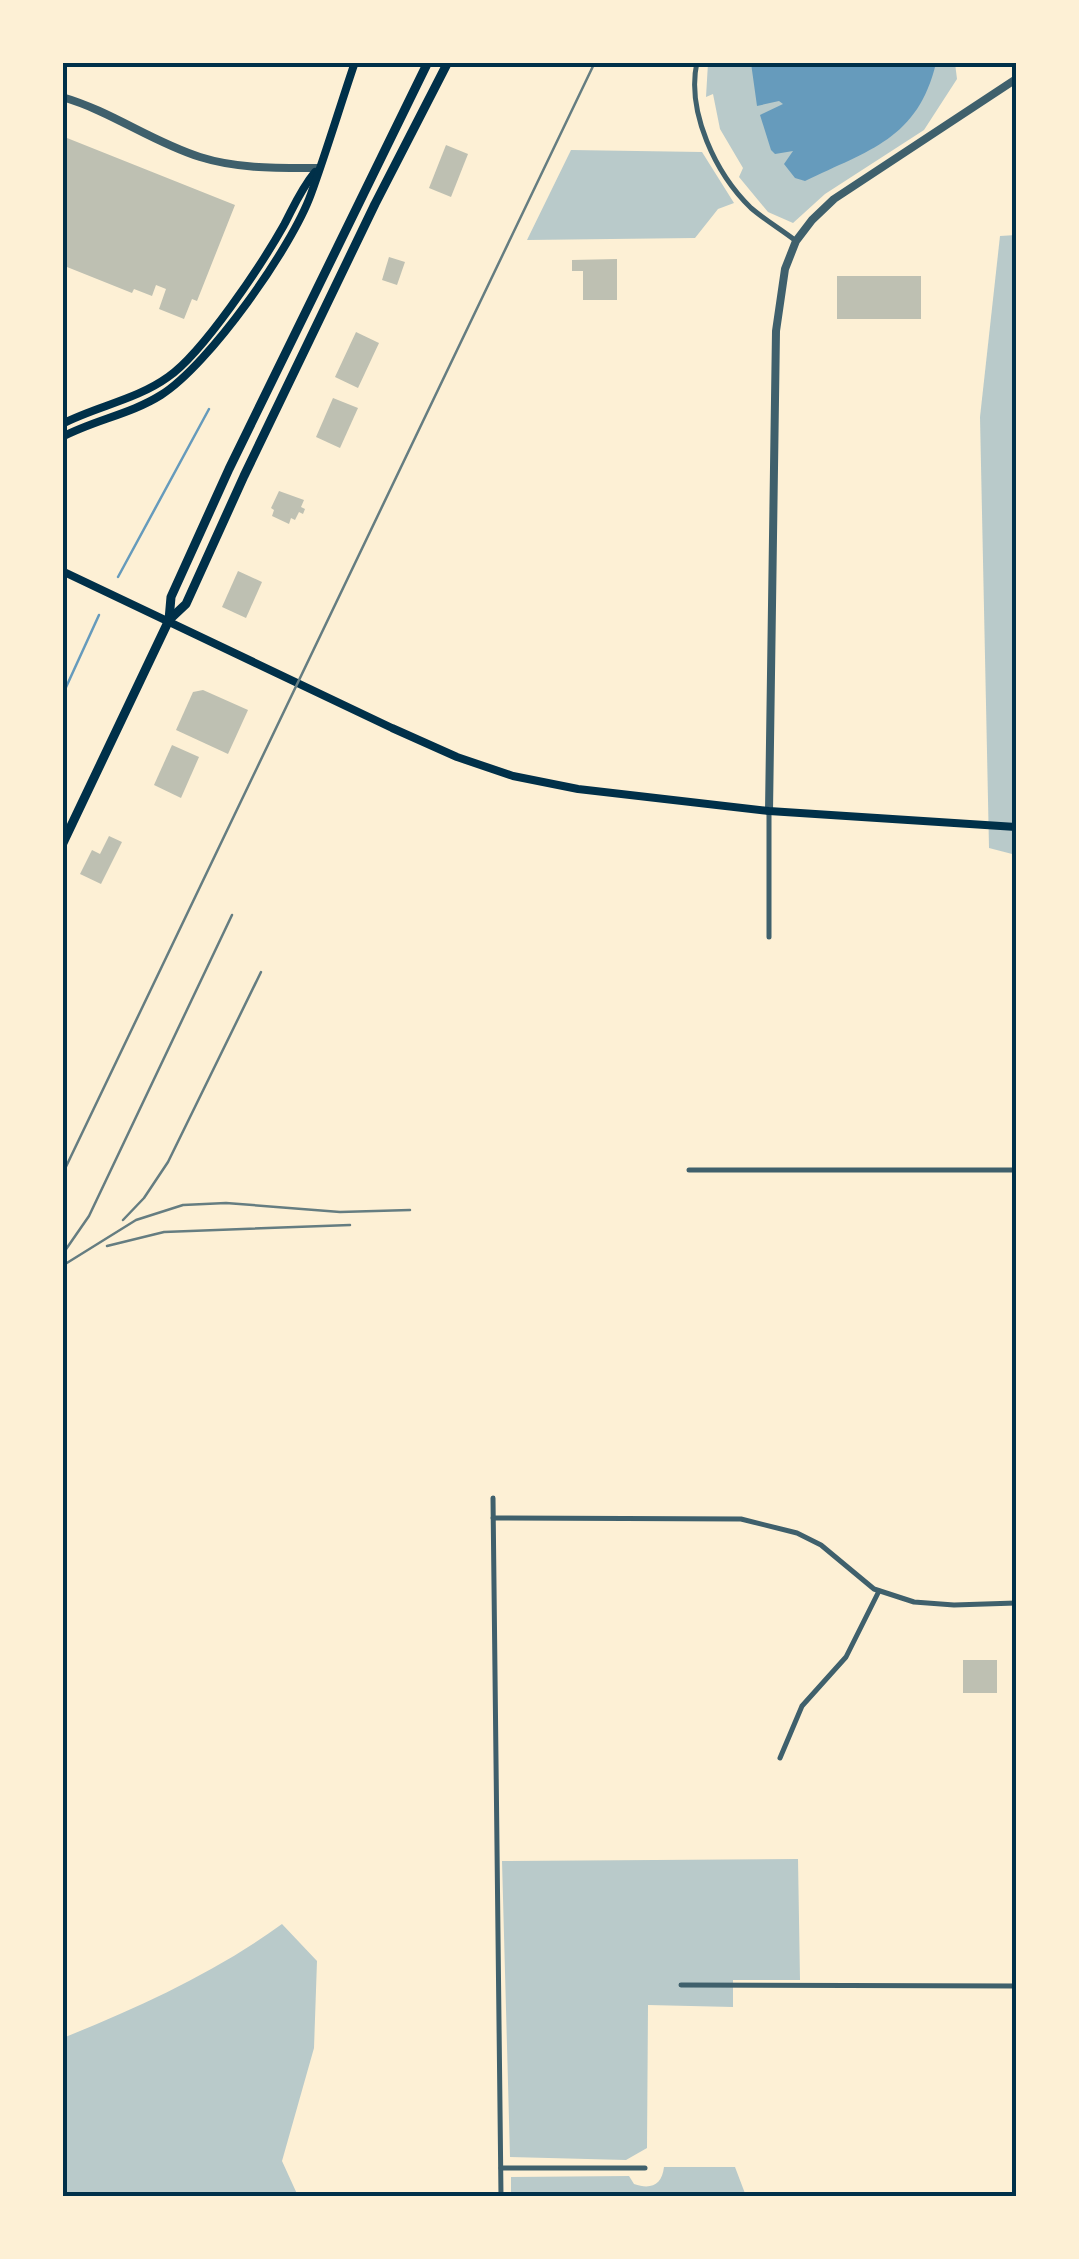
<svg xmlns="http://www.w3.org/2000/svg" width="1079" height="2259" viewBox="0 0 1079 2259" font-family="'Zilla Slab',serif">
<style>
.green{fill:#b9caca}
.water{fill:#669bbc}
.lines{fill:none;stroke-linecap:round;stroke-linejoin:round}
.stream{stroke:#669bbc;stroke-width:2.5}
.building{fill:#bec0b2}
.minor{stroke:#3f606c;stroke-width:5}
.tertiary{stroke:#3f606c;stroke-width:8}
.secondary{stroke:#003049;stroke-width:8}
.trunk{stroke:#003049;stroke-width:9}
.rail{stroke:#657d81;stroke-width:2.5}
.neatline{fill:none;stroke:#003049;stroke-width:4}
</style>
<rect width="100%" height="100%" fill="#fdf0d5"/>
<!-- green -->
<g class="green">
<polygon points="708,63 955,63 957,79 924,130 825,194 793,223 768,212 739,177 743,168 720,129 713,94 706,97"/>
<polygon points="571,150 702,152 734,203 718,209 695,238 527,240"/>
<polygon points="1016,235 1016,855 989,848 980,417 1000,236"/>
<polygon points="798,1859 800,1980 733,1980 733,2007 648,2005 647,2148 626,2160 510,2157 502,1861"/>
<path d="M282,1924L317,1961L314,2048L282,2161L298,2196H63V2038C139,2007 215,1973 282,1924Z"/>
<path d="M664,2167H735L746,2196H511V2177L629,2176L634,2184C651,2190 662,2185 664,2167Z"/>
</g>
<!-- water -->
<path class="water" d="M751,63V62L936,63C918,139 869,150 805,181L795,178L784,164L793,151L775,154L771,150L760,115L783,104L779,101L757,106Z"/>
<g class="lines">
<!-- stream -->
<g class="stream">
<polyline points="118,577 209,409"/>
<polyline points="62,696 99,615"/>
</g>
</g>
<!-- building -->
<g class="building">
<polygon points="62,136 235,205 197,301 192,299 184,319 159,309 166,289 156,285 152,296 134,289 132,293 62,265"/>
<polygon points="446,145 468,154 451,197 429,188"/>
<polygon points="389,257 405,262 397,285 382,280"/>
<polygon points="617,259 617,300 583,300 583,271 572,271 572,260"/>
<rect x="837" y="276" width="84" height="43"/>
<polygon points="356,332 379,343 358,388 335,377"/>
<polygon points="333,398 358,408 340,448 316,437"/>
<polygon points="279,491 304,500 301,507 305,509 303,514 299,512 295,520 291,518 289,524 272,516 274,510 271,508"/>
<polygon points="238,571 262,582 246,618 222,607"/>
<polygon points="203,690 248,710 228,754 176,730 193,692"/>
<polygon points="172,745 199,757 181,798 154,785"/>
<polygon points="109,836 122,842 101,884 80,874 92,850 100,854"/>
<rect x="963" y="1660" width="34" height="33"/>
</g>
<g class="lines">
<!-- minor -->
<g class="minor">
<path d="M697,62C686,112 716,174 751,208C765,220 782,230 796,241"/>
<polyline points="769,937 769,811"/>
<polyline points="689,1170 1016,1170"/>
<polyline points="493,1498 501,2196"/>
<polyline points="493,1518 741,1519 797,1533 821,1545 874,1589 914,1602 954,1605 1016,1603"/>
<polyline points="780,1758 802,1706 846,1657 879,1591"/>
<polyline points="681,1985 1016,1986"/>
<polyline points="501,2168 645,2168"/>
</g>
<!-- tertiary -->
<g class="tertiary">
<path d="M62,97C111,111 152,142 200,157C238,169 278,168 318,168"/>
<polyline points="769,811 776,331 785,269 796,241 812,220 834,199 1016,79"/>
</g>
<!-- secondary -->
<g class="secondary">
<path d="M62,424C97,406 136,400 168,377C203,353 262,264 284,225C294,206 301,189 315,172"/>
<path d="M62,437C94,420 131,414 161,395C209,365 292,247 311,194C327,150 340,106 355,62"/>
<polyline points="62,571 392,728 457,757 513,776 578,789 769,811 1016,827"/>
</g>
<!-- trunk -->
<g class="trunk">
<polyline points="169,620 186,604 244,476 375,204 448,62"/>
<polyline points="62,845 169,620 171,597 229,469 428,62"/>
</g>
<!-- rail -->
<g class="rail">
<polyline points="62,1175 595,62"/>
<polyline points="123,1220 144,1198 168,1162 261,972"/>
<polyline points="107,1246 164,1232 350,1225"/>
<polyline points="62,1255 89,1216 232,915"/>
<polyline points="62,1266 136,1220 183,1205 226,1203 340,1212 410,1210"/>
</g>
</g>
<!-- border -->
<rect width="1079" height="2259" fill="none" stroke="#fdf0d5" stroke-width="130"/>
<rect x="65" y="65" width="949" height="2129" class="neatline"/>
</svg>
